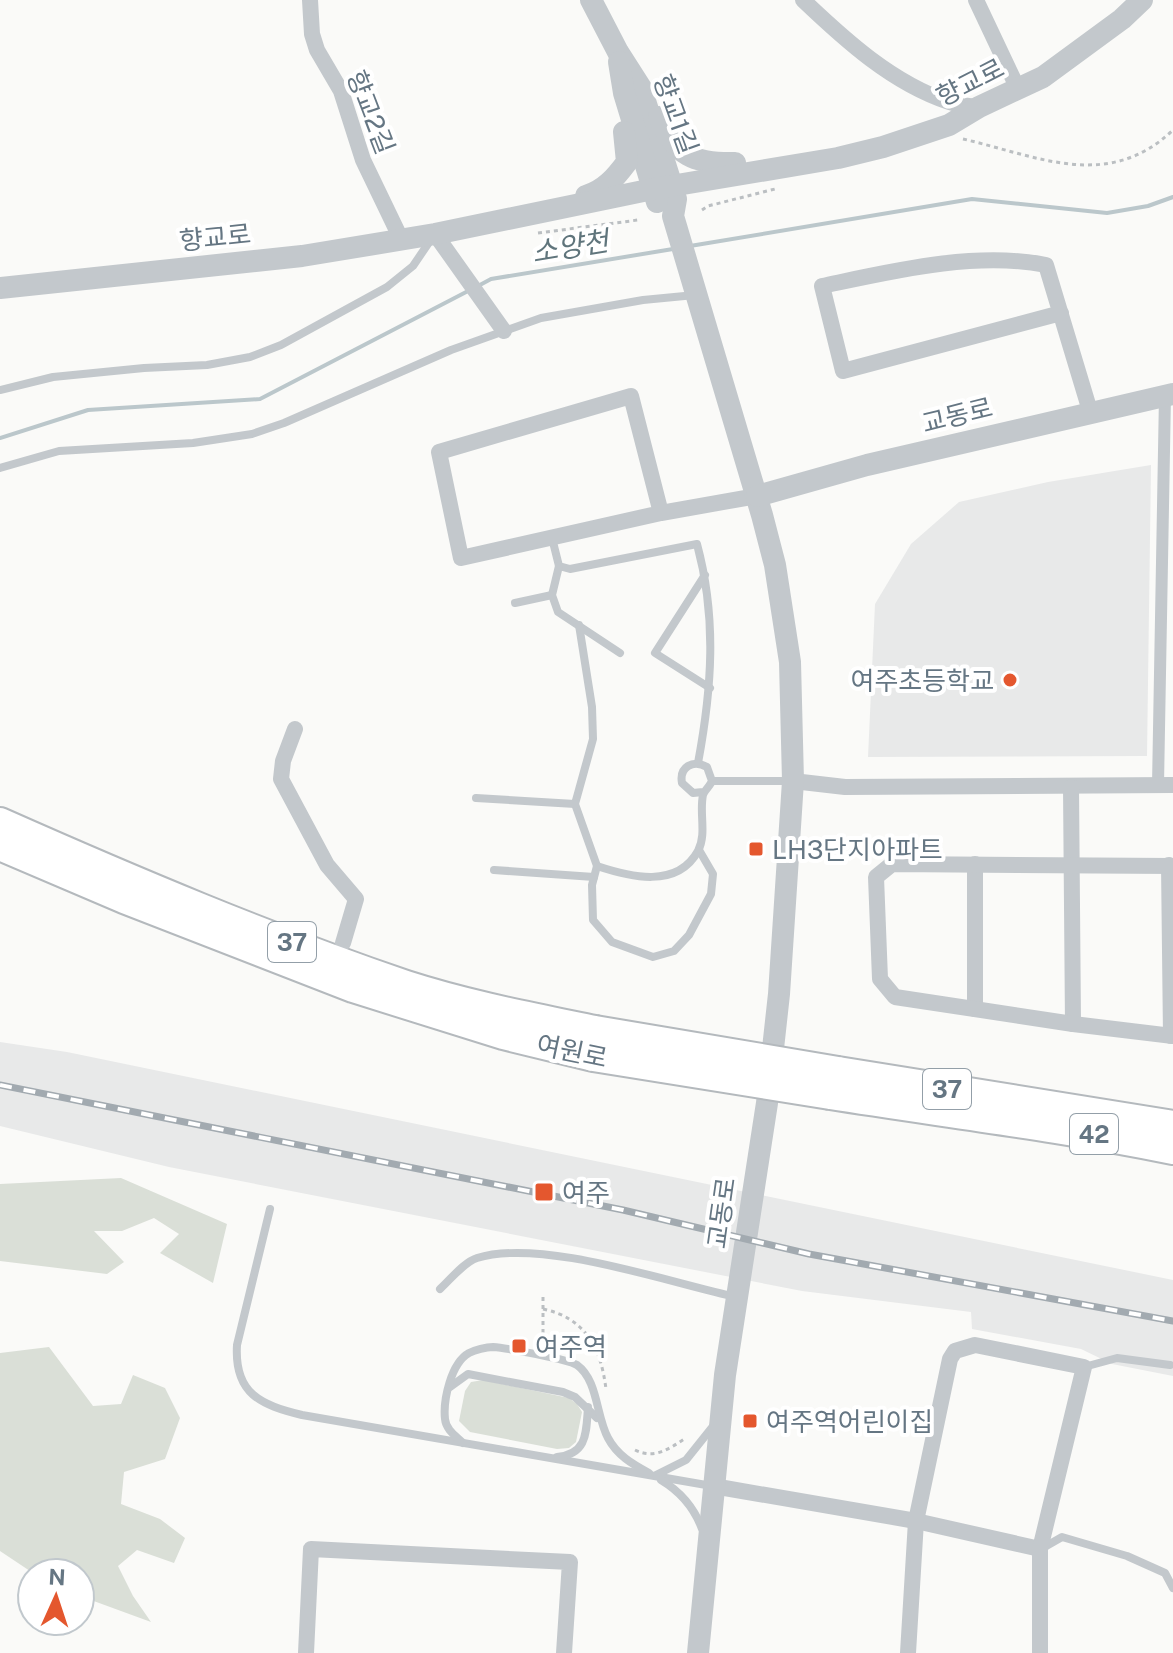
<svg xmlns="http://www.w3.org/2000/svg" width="1173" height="1653" viewBox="0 0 1173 1653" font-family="'Public Sans','Noto Sans KR',sans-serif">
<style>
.built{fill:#e8e9e9}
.green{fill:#dadfd7}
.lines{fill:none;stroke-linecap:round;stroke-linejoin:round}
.stream{stroke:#bbc7cb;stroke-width:4}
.trunk-casing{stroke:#b4b9bd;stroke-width:32}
.path{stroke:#bbbfc2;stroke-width:3;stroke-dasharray:4 4;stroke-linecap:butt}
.service{stroke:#c3c8cc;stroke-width:8}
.pedestrian{stroke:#c3c8cc;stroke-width:12}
.minor{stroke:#c3c8cc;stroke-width:16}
.tertiary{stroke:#c3c8cc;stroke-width:22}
.trunk{stroke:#fff;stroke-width:28}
.rail-casing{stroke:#a2aab0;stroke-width:7}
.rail{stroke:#fff;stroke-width:4;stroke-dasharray:12;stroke-linecap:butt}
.trunk-bridge-casing{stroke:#b4b9bd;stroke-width:32;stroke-linecap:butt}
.trunk-bridge{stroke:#fff;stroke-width:28}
.poi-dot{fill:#e4572e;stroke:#fff;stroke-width:3}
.labels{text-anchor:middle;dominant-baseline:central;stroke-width:8;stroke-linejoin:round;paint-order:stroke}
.shield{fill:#fff;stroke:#939fa8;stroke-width:2}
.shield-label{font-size:24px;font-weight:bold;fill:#657683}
.street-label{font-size:26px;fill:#657683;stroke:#fff}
.poi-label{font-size:26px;fill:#657683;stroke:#fff;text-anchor:start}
.water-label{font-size:28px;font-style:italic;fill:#60757c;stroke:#fff}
</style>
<rect width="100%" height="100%" fill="#fafaf8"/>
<!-- built -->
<g class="built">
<polygon points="1151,465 1147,756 868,757 875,604 911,544 959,502 1048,482"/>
<polygon points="0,1042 67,1052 1173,1280 1173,1376 1112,1364 1081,1349 972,1329 971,1312 802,1291 169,1167 0,1126"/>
</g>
<!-- green -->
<g class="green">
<polygon points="121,1178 227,1224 213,1283 160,1253 179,1234 154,1218 122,1231 94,1231 124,1262 107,1274 0,1261 0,1184"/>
<polygon points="49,1347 93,1406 121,1404 133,1375 165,1388 180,1418 165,1459 124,1472 121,1504 160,1519 185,1538 174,1563 137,1550 118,1566 133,1596 151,1622 80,1596 80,1573 33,1573 0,1551 0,1353"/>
<polygon points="483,1380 569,1398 577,1404 582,1412 576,1442 569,1448 557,1449 470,1432 459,1421 465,1391 471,1382"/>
</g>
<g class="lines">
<!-- stream -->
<g class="stream">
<polyline points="690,246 972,199 1107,213 1148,206 1173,197"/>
<polyline points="478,286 491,279 673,249"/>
<polyline points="0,438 88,410 260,399 470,290"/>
</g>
<defs>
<g id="trunk">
<path d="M0,822C133,881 268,938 406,985C468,1005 532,1017 595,1030"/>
<polyline points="0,846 124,899 353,988 503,1035 593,1057"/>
<polyline points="838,1071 1173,1125"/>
<path d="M830,1095C944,1113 1060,1127 1173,1150"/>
</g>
</defs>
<!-- trunk casing -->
<use href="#trunk" class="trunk-casing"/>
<!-- path -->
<g class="path">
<path d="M963,139C1037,156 1108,192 1173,130"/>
<polyline points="702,210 708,206 775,189"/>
<polyline points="538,233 638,220"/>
<polyline points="543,1297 543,1345"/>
<path d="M543,1309C586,1318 601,1349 606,1389"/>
<path d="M635,1450C655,1460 670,1448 686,1438"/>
</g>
<!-- service -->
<g class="service">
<polyline points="0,390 53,377 144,368 207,365 250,357 281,345 387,287 413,266 432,238"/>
<polyline points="0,468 59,451 193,443 252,434 284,423 451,350 541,318 643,300 695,295"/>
<path d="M552,538L559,566L570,569L697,544C717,618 712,688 698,763"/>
<polyline points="559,566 552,595 558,612 620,653"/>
<polyline points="705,575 655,653 710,688"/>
<polyline points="515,603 552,595"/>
<polyline points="579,625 592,707 593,739 575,804 597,866 592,885 593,920 612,942 653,957 674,951 689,935 711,894 713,874 699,850"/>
<polyline points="712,781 792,781"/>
<polyline points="476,798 575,804"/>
<path d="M597,866C630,877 677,889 698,851C707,834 699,813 703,795C704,791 710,786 712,781L707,767C693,759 679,767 682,783L693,793L703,792"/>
<polyline points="494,870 594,877"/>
<path d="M270,1209L237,1345C234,1394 261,1405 302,1415L712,1486"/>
<path d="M440,1289C450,1280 464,1262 477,1258C542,1238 667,1282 736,1297"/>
<polyline points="1084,1367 1117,1358 1170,1365"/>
<polyline points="450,1387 468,1374 563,1392 575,1397 597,1418"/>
<path d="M463,1443C456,1436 446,1430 445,1419C443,1400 451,1363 469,1353C475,1350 486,1347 493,1347C506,1348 567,1359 577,1365C598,1380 596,1416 608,1438C617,1455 632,1464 649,1473"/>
<path d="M557,1457C588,1454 586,1432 588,1407"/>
<polyline points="656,1475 686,1460 714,1425"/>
<path d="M661,1480C681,1492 694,1507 702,1529"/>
<polyline points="1041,1549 1062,1537 1127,1556 1165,1573 1173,1588"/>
</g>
<!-- pedestrian -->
<polyline class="pedestrian" points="1158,785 1165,395"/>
<!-- minor -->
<g class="minor">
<polyline points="310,0 312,34 317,50 341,91 363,160 401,239"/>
<path d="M803,0C845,40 892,83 949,102C958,105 969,106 979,107"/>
<polyline points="976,0 1018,89"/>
<polyline points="435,234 504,331"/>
<path d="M1061,313L843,371L822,286C893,271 975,251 1046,265L1090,411"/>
<polyline points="661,513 631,396 439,452 461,558 661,513 757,496"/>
<polyline points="295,729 283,761 281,779 327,865 356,899 343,943"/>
<polyline points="793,781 845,787 1173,785"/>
<polyline points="1071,787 1073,1024"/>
<polyline points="975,864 975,1009"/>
<polyline points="1169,865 1171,1036"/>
<polyline points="1173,866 892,864 876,877 880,979 895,997 1073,1024 1173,1036"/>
<polyline points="713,1486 916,1521 1040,1549"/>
<polyline points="306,1653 311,1549 570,1562 564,1653"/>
<polyline points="908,1653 916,1521 950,1359 955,1351 975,1345 1084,1367 1040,1549 1040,1653"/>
</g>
<!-- tertiary -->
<g class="tertiary">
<polyline points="591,0 618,52 641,88 672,186 676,199 673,216 762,515 775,565 790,662 793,781 779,994 767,1103 725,1375 698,1653"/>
<polyline points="619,62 624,93 657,202"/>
<path d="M659,117C676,156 694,164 735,163"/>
<path d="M586,196C605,190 615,178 627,162L624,132"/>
<polyline points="0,288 302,256 435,234 653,189 838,158 883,147 949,125 979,107 1043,77 1122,19 1142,0"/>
<polyline points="757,496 867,465 1173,394"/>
</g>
<!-- trunk -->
<use href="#trunk" class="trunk"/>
<defs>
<polyline id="rail" points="0,1085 623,1210 809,1254 1173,1321"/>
</defs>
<!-- rail casing -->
<use href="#rail" class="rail-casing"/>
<!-- rail -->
<use href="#rail" class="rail"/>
<defs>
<g id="trunk-bridge">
<polyline points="595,1030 838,1071"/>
<polyline points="593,1057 830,1095"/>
</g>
</defs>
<!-- trunk-bridge casing -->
<use href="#trunk-bridge" class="trunk-bridge-casing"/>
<!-- trunk-bridge -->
<use href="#trunk-bridge" class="trunk-bridge"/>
</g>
<!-- markers -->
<g class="poi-dot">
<circle cx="1010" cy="680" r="8"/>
<rect x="748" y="841" width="16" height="16" rx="4"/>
<rect x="534" y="1182" width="20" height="20" rx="4"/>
<rect x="511" y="1338" width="16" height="16" rx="4"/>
<rect x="742" y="1413" width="16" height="16" rx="4"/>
</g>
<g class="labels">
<!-- shield labels -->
<g class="shield">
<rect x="268" y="922" width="48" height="40" rx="6"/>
<rect x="923" y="1069" width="48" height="40" rx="6"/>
<rect x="1070" y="1114" width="48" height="40" rx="6"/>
</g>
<g class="shield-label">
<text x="292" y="942">37</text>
<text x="947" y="1089">37</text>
<text x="1094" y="1134">42</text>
</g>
<!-- street labels -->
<g class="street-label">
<text transform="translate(970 82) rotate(-27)">향교로</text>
<text transform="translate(371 112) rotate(69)">향교2길</text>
<text transform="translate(676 114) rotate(70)">향교1길</text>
<text transform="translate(215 237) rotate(-6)">향교로</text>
<text transform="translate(957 415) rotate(-14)">교동로</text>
<text transform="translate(572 1051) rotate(12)">여원로</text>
<text transform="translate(721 1213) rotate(-82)">교동로</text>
</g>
<!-- poi labels -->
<g class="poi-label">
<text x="994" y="680" text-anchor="end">여주초등학교</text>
<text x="772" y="849">LH3단지아파트</text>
<text x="562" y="1192">여주</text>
<text x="535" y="1346">여주역</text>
<text x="766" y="1421">여주역어린이집</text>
</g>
<!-- water labels -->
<g class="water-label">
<text transform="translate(570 246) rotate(-9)">소양천</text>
</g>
</g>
<!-- north arrow -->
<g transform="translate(56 1597) rotate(3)"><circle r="38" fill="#ffffff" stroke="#c1c8cd" stroke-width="2"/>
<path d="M0-6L14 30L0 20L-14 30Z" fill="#e4572e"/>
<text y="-12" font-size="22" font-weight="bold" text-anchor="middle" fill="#657683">N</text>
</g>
</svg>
